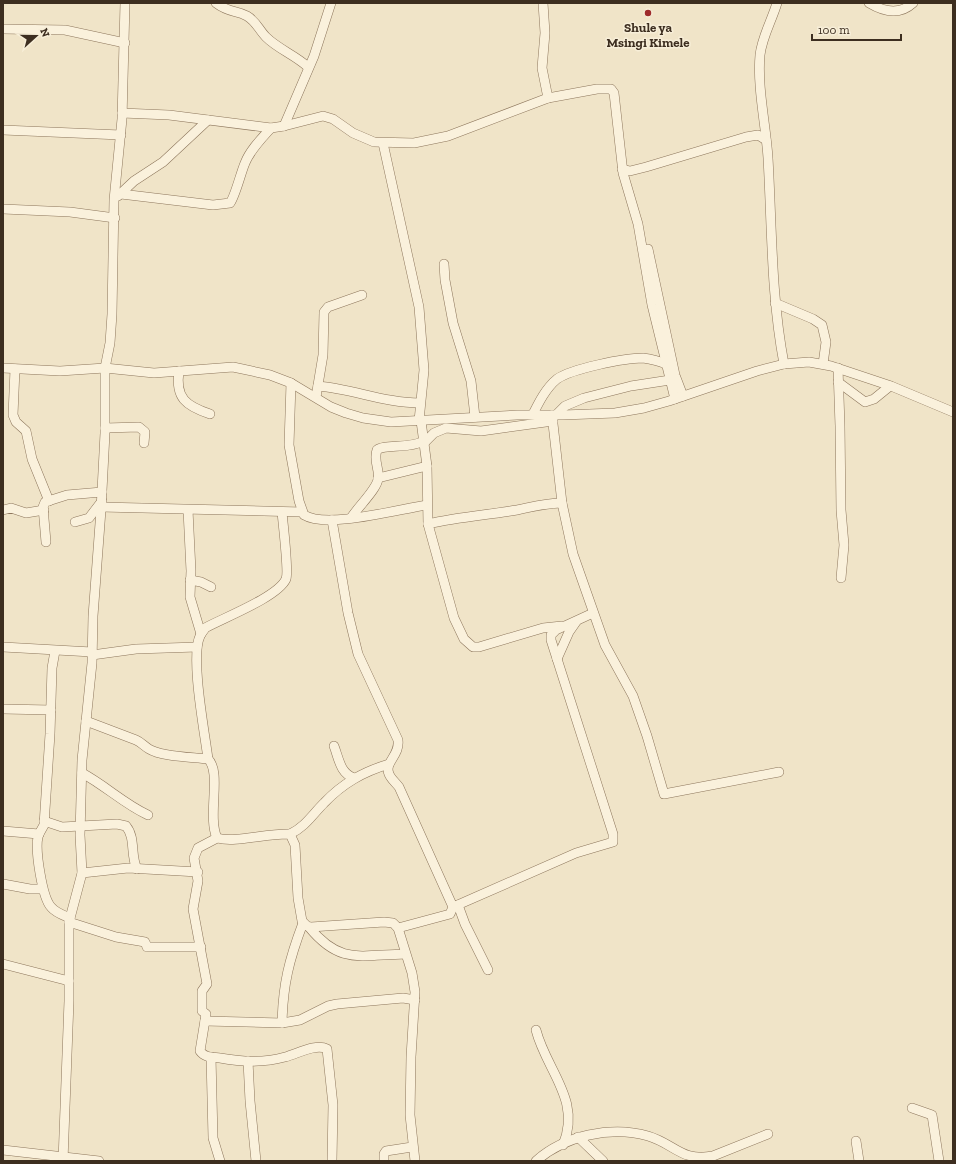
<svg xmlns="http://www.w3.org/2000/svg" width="956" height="1164" viewBox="0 0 956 1164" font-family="'Zilla Slab',serif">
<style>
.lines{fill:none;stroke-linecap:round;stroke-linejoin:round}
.minor-casing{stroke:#8d765c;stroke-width:10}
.minor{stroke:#faf1dc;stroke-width:9}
.poi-dot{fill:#9e2a2b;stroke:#f7eed8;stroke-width:1.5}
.labels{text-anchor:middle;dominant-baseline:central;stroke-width:3;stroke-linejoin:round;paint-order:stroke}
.poi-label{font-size:13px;font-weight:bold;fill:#3d2e20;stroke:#f7eed8}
</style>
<rect width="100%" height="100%" fill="#f0e4c8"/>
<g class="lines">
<defs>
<g id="minor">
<path d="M216,3C229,13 236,10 247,16C256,21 259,30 266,37C278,49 295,55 308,67"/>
<polyline points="543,3 545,33 542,68 548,98"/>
<path d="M777,3C772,20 762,37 760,55C757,87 766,126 768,158C772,227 771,296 784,364"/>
<path d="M869,3C884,12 900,15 913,3"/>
<polyline points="3,29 65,30 125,43"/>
<polyline points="122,113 169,115 271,128 284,126 323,116 333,119 353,133 374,142 414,143 448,136 548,98 597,89 611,89 614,93 623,173 638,224 652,305 675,399"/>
<polyline points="284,126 314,56 331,3"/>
<polyline points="3,130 121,135"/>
<polyline points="383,143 419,307 424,370 419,421"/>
<polyline points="622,169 630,171 646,167 746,137 758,135 766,140"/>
<path d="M121,194L213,205L230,203C235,197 241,172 245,163C250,150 262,138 271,128"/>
<polyline points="118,196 134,181 163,162 208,120"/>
<polyline points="3,209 70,212 115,218"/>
<polyline points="648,249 675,375 683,396"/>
<polyline points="444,264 445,280 453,323 471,381 475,417"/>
<polyline points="775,303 813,319 822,325 826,342 823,364"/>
<polyline points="3,368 60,371 105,368 154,373 233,367 270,375 291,383 331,407 346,413 363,418 391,422 517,415 563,415 615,413 644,408 669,401 757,371 784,364 809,362 831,366 891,386 953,412"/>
<polyline points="838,368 840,426 841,510 844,545 841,578"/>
<polyline points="15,369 13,415 16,422 26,431 32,459 49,501"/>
<path d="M179,371C175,398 186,406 210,414"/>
<polyline points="838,382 865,402 874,399 890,386"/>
<path d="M291,383L289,445L299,501L304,515C327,529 399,509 427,505"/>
<path d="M318,386C353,389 385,403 420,403"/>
<polyline points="316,397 323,355 324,312 328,307 362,295"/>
<path d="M533,414C539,402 546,388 557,379C571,369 624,358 643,358C651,359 659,361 666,364"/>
<polyline points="552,415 562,503 573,554 605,645 633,696 647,736 664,794 779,772"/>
<polyline points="556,415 565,406 584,398 631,386 670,380"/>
<polyline points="421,421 427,466 428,524 454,618 464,639 473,647 479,647 543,628 562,626"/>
<polyline points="105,428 139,427 145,432 144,443"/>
<polyline points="424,443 434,433 446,428 481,431 553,421"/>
<polyline points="378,478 427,466"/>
<polyline points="101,507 302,512"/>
<polyline points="3,510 11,508 26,513 44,510"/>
<polyline points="188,510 191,571 190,597 201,634"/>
<path d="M351,518C357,508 377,489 378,479C380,469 373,461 377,450C384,444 410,449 424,441"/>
<path d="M332,520L348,613L358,654L398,740C400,756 384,762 389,774C391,779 396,783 399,787L453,907L450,914L398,928"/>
<polyline points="75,522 89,518 102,501"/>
<path d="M428,524C457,517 487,515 517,510C532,507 546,503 562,503"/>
<polyline points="46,542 43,507 45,502 67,495 102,492"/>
<polyline points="190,580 201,582 211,587"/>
<polyline points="3,647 92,652"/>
<path d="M55,651L52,668L50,734L44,825C42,829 39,833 38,837C35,850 42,897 51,907C56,913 63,915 70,918"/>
<polyline points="92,655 136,649 197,647"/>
<polyline points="557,659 569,632 576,622"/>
<polyline points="3,709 51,710"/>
<path d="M86,721L136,740C141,742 144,746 149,749C162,757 192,757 208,759C222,772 207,816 217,838C236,843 267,833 290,834L295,845L298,898L302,921L307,926L311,927L384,922L393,923L398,928L412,973L415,992L411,1057L410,1115L415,1161"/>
<path d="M334,746C339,759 340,773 354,778"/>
<path d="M208,759C205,734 190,657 200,636C201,633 204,631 205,628C223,618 278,597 286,579C289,572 283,524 282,512"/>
<path d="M82,773C106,786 124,804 148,815"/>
<path d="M44,821L62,827L117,824L126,826C136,838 130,855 137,869"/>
<polyline points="3,831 39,834"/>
<path d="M290,834C305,827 312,815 324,803C343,783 363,772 389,764"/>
<path d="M217,838L198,848L194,858L198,881L193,909L207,984L202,991V1011L206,1014L200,1051C205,1058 213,1057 220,1058C242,1062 264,1063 285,1057C297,1054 316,1043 327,1049L333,1105L332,1161"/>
<polyline points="82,873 128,868 198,872"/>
<polyline points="3,884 30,889 42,889"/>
<polyline points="458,905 465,924 488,970"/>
<polyline points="453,907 576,853 613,842 613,834 551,640 551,635 556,630 593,613"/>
<polyline points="69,922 116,937 145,942 147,947 201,947"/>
<path d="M309,927C340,965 360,955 405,954"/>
<polyline points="3,964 69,981"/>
<polyline points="205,1021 282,1023 300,1020 328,1006 337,1004 403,998 415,1000"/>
<path d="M282,1023C283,984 289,960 303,923"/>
<path d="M536,1030C546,1070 582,1100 563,1145"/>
<polyline points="211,1057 213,1138 220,1161"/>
<polyline points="248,1061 250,1101 256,1161"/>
<polyline points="912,1108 932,1115 939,1161"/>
<polyline points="578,1137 603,1161"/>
<polyline points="856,1141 859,1161"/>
<polyline points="3,1150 99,1161"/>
<polyline points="63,1161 69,1001 69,922 82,873 80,835 82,760 92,663 93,616 101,510 105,433 105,368 110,343 112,314 114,200 122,119 125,3"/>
<polyline points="384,1161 384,1154 386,1151 412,1147"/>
<path d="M536,1161C564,1136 611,1125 648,1136C675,1144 681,1162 713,1156L768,1134"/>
</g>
</defs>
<!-- minor casing -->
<use href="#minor" class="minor-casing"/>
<!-- minor -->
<use href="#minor" class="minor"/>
</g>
<!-- markers -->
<circle class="poi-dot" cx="648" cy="13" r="4"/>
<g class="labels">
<!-- poi labels -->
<g class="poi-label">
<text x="648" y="27">Shule ya<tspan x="648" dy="15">Msingi Kimele</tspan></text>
</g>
</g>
<!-- border -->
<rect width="956" height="1164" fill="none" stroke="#3d2e20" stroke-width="8"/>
<!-- north arrow -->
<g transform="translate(36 36) rotate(69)" stroke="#f7eed8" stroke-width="3" paint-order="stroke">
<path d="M0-3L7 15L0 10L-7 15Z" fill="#3d2e20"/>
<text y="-6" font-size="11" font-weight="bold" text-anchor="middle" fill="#3d2e20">N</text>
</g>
<!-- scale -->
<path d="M812 34v6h89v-6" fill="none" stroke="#3d2e20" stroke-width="2"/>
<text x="818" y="34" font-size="12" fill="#3d2e20" stroke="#f7eed8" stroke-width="3" paint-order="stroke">100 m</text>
</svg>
